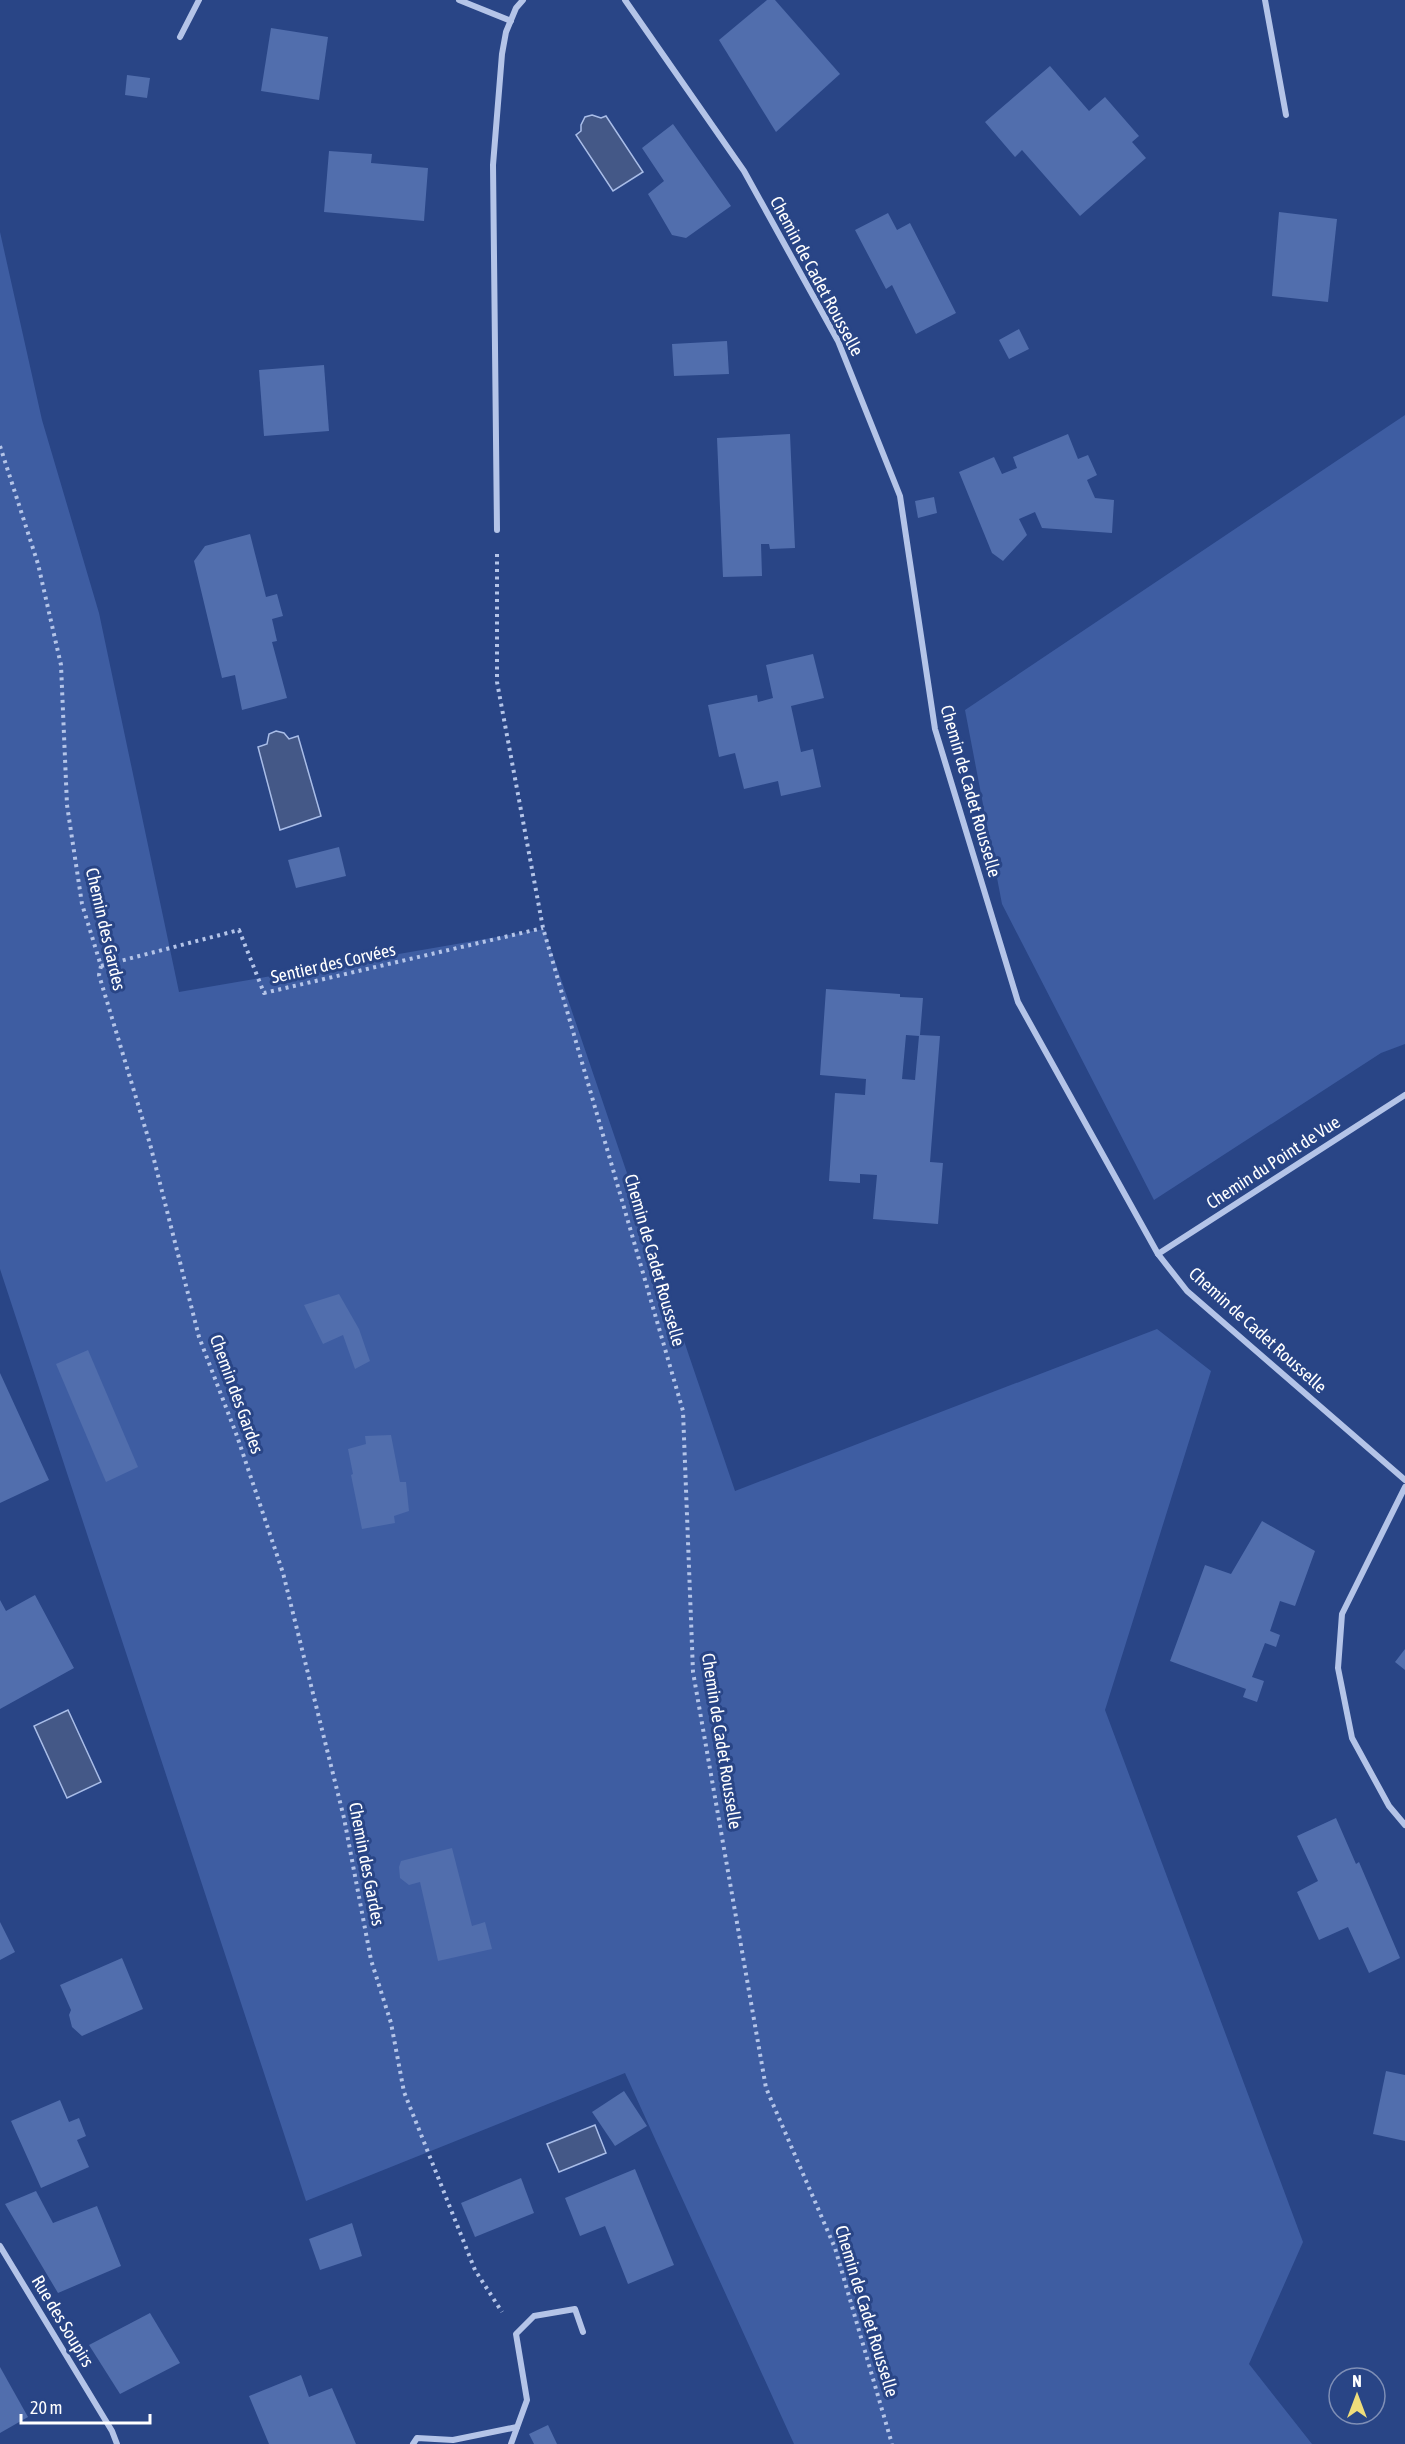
<svg xmlns="http://www.w3.org/2000/svg" width="1405" height="2444" viewBox="0 0 1405 2444" font-family="'Asap Condensed',sans-serif">
<style>
.green{fill:#3e5da2}
.water{fill:#445887;stroke:#a9bde8;stroke-width:1.5}
.building{fill:#516ead;fill-rule:evenodd}
.lines{fill:none;stroke-linecap:round;stroke-linejoin:round}
.path{stroke:#b4c4e8;stroke-width:4;stroke-dasharray:3 4.5;stroke-linecap:butt}
.minor{stroke:#b4c4e8;stroke-width:6}
.labels{text-anchor:middle;dominant-baseline:central;stroke-width:6;stroke-linejoin:round;paint-order:stroke}
.street-label{font-size:18px;fill:#fff;stroke:#294586}
</style>
<rect width="100%" height="100%" fill="#294586"/>
<!-- green -->
<g class="green">
<polygon points="0,232 42,420 99,613 179,992 544,929 735,1491 1157,1329 1211,1371 1105,1710 1303,2242 1249,2364 1312,2444 794,2444 625,2073 306,2201 0,1269"/>
<polygon points="1405,415 1405,1044 1381,1053 1154,1200 1002,904 965,710"/>
</g>
<!-- water -->
<g class="water">
<polygon points="592,115 601,118 606,116 643,172 613,191 576,135 581,131 581,125 585,117"/>
<polygon points="276,731 284,733 289,739 298,736 321,816 280,830 258,747 267,744 269,734"/>
<polygon points="68,1710 101,1782 67,1798 34,1726"/>
<polygon points="595,2125 606,2153 559,2172 547,2144"/>
</g>
<!-- building -->
<g class="building">
<polygon points="767,0 775,0 840,74 776,132 719,40"/>
<polygon points="271,28 328,37 319,100 261,91"/>
<polygon points="1050,66 1089,111 1105,97 1139,136 1132,142 1146,158 1080,216 1022,150 1015,157 985,122"/>
<polygon points="127,75 150,78 147,98 125,95"/>
<polygon points="673,124 731,206 686,238 672,235 648,194 664,181 642,148"/>
<polygon points="329,151 372,154 371,163 428,168 424,221 324,212"/>
<polygon points="1279,212 1337,219 1328,302 1272,296"/>
<polygon points="888,213 897,230 910,223 956,313 916,334 892,285 886,289 855,230"/>
<polygon points="1019,329 1029,349 1009,359 999,340"/>
<polygon points="727,341 729,374 674,376 672,344"/>
<polygon points="324,365 329,431 264,436 259,370"/>
<polygon points="790,434 795,548 770,549 769,544 761,544 762,576 723,577 717,438"/>
<polygon points="1068,434 1078,459 1088,455 1097,475 1087,480 1095,498 1114,500 1112,533 1042,528 1035,512 1019,519 1027,535 1003,561 992,553 959,472 994,457 1002,474 1017,468 1013,457"/>
<polygon points="934,497 937,513 918,518 915,501"/>
<polygon points="250,534 266,597 277,594 283,616 272,619 277,641 272,642 287,698 242,710 235,675 222,678 194,561 205,546"/>
<polygon points="813,654 824,698 791,706 801,752 813,749 821,787 781,796 778,781 744,789 735,753 719,757 708,705 757,695 758,702 773,698 766,665"/>
<polygon points="339,847 346,876 296,888 288,860"/>
<path d="M826,989L900,994V997L923,998L920,1035L940,1036L930,1162L943,1163L938,1224L873,1219L877,1175L860,1174V1183L829,1181L835,1093L865,1095L866,1079L820,1075ZM906,1035L919,1036L915,1080L902,1079Z"/>
<polygon points="339,1294 359,1329 370,1361 355,1369 343,1335 323,1344 304,1305"/>
<polygon points="88,1350 138,1467 106,1482 56,1364"/>
<polygon points="0,1373 49,1480 0,1503"/>
<polygon points="391,1435 400,1482 406,1482 409,1511 394,1516 395,1523 362,1529 351,1475 353,1474 348,1449 366,1444 365,1436"/>
<polygon points="1262,1521 1315,1551 1295,1606 1280,1601 1270,1631 1280,1635 1276,1647 1265,1643 1252,1677 1264,1681 1257,1702 1243,1697 1246,1689 1170,1661 1205,1565 1231,1574"/>
<polygon points="35,1595 74,1668 0,1709 0,1600 6,1611"/>
<polygon points="1405,1649 1405,1670 1395,1662"/>
<polygon points="1336,1818 1356,1864 1359,1862 1400,1958 1369,1973 1348,1927 1319,1940 1297,1892 1318,1881 1297,1836"/>
<polygon points="452,1848 472,1926 485,1922 492,1949 438,1961 420,1882 409,1885 400,1878 399,1867 401,1861"/>
<polygon points="0,1922 15,1952 0,1960"/>
<polygon points="122,1958 143,2009 82,2036 72,2027 69,2015 71,2010 60,1985"/>
<polygon points="1386,2071 1405,2075 1405,2141 1373,2134"/>
<polygon points="624,2091 647,2126 615,2146 592,2112"/>
<polygon points="60,2100 69,2122 79,2118 86,2136 77,2140 89,2167 41,2188 11,2121"/>
<polygon points="635,2169 674,2265 628,2284 605,2226 580,2236 565,2198"/>
<polygon points="521,2178 534,2213 475,2237 461,2203"/>
<polygon points="36,2191 53,2223 97,2206 121,2266 58,2293 5,2204"/>
<polygon points="352,2223 362,2256 320,2270 309,2239"/>
<polygon points="150,2313 180,2363 120,2394 89,2345"/>
<polygon points="0,2367 28,2417 0,2433"/>
<polygon points="301,2375 309,2397 332,2388 356,2444 269,2444 249,2396"/>
<polygon points="548,2425 557,2444 534,2444 529,2434"/>
</g>
<g class="lines">
<!-- path -->
<g class="path">
<polyline points="0,446 38,564 61,665 67,805 82,904 101,966 99,975 150,1144 199,1337 237,1436 283,1573 344,1818 371,1960 391,2023 404,2092 475,2270 502,2312"/>
<polyline points="497,554 497,682 543,928 683,1411 693,1672 766,2088 835,2248 892,2444"/>
<polyline points="101,966 239,930 264,993 543,928"/>
</g>
<!-- minor -->
<g class="minor">
<polyline points="459,0 511,21"/>
<polyline points="625,0 744,171 838,341 900,496 935,729 1018,1002 1158,1254 1187,1291 1405,1480"/>
<polyline points="1265,0 1286,115"/>
<polyline points="180,37 199,0"/>
<polyline points="497,530 493,165 502,54 506,32 516,8 523,0"/>
<polyline points="1158,1254 1405,1095"/>
<polyline points="1405,1487 1342,1614 1338,1668 1352,1738 1389,1806 1405,1825"/>
<polyline points="0,2246 112,2431 117,2444"/>
<polyline points="413,2444 417,2438 453,2440 517,2427"/>
<polyline points="511,2444 527,2400 516,2334 534,2316 575,2309 583,2332"/>
</g>
</g>
<g class="labels">
<!-- street labels -->
<g class="street-label">
<text transform="translate(817 276) rotate(62)">Chemin de Cadet Rousselle</text>
<text transform="translate(971 791) rotate(74)">Chemin de Cadet Rousselle</text>
<text transform="translate(106 929) rotate(77)">Chemin des Gardes</text>
<text transform="translate(333 963) rotate(-13)">Sentier des Corvées</text>
<text transform="translate(1273 1162) rotate(-33)">Chemin du Point de Vue</text>
<text transform="translate(655 1260) rotate(74)">Chemin de Cadet Rousselle</text>
<text transform="translate(1258 1330) rotate(42)">Chemin de Cadet Rousselle</text>
<text transform="translate(237 1394) rotate(70)">Chemin des Gardes</text>
<text transform="translate(722 1741) rotate(81)">Chemin de Cadet Rousselle</text>
<text transform="translate(367 1864) rotate(79)">Chemin des Gardes</text>
<text transform="translate(867 2311) rotate(73)">Chemin de Cadet Rousselle</text>
<text transform="translate(63 2321) rotate(59)">Rue des Soupirs</text>
</g>
</g>
<!-- north arrow -->
<g transform="translate(1357 2396)"><circle r="28" fill="#294586" stroke="#7f8fb6" stroke-width="1.5"/>
<path d="M0-4.5L10 22L0 15L-10 22Z" fill="#efdd7b"/>
<text y="-9" font-size="16" font-weight="bold" text-anchor="middle" fill="#ffffff">N</text>
</g>
<!-- scale -->
<path d="M21 2414v9h129v-9" fill="none" stroke="#ffffff" stroke-width="3"/>
<text x="30" y="2414" font-size="18" fill="#ffffff" stroke="#294586" stroke-width="4.5" paint-order="stroke">20 m</text>
</svg>
